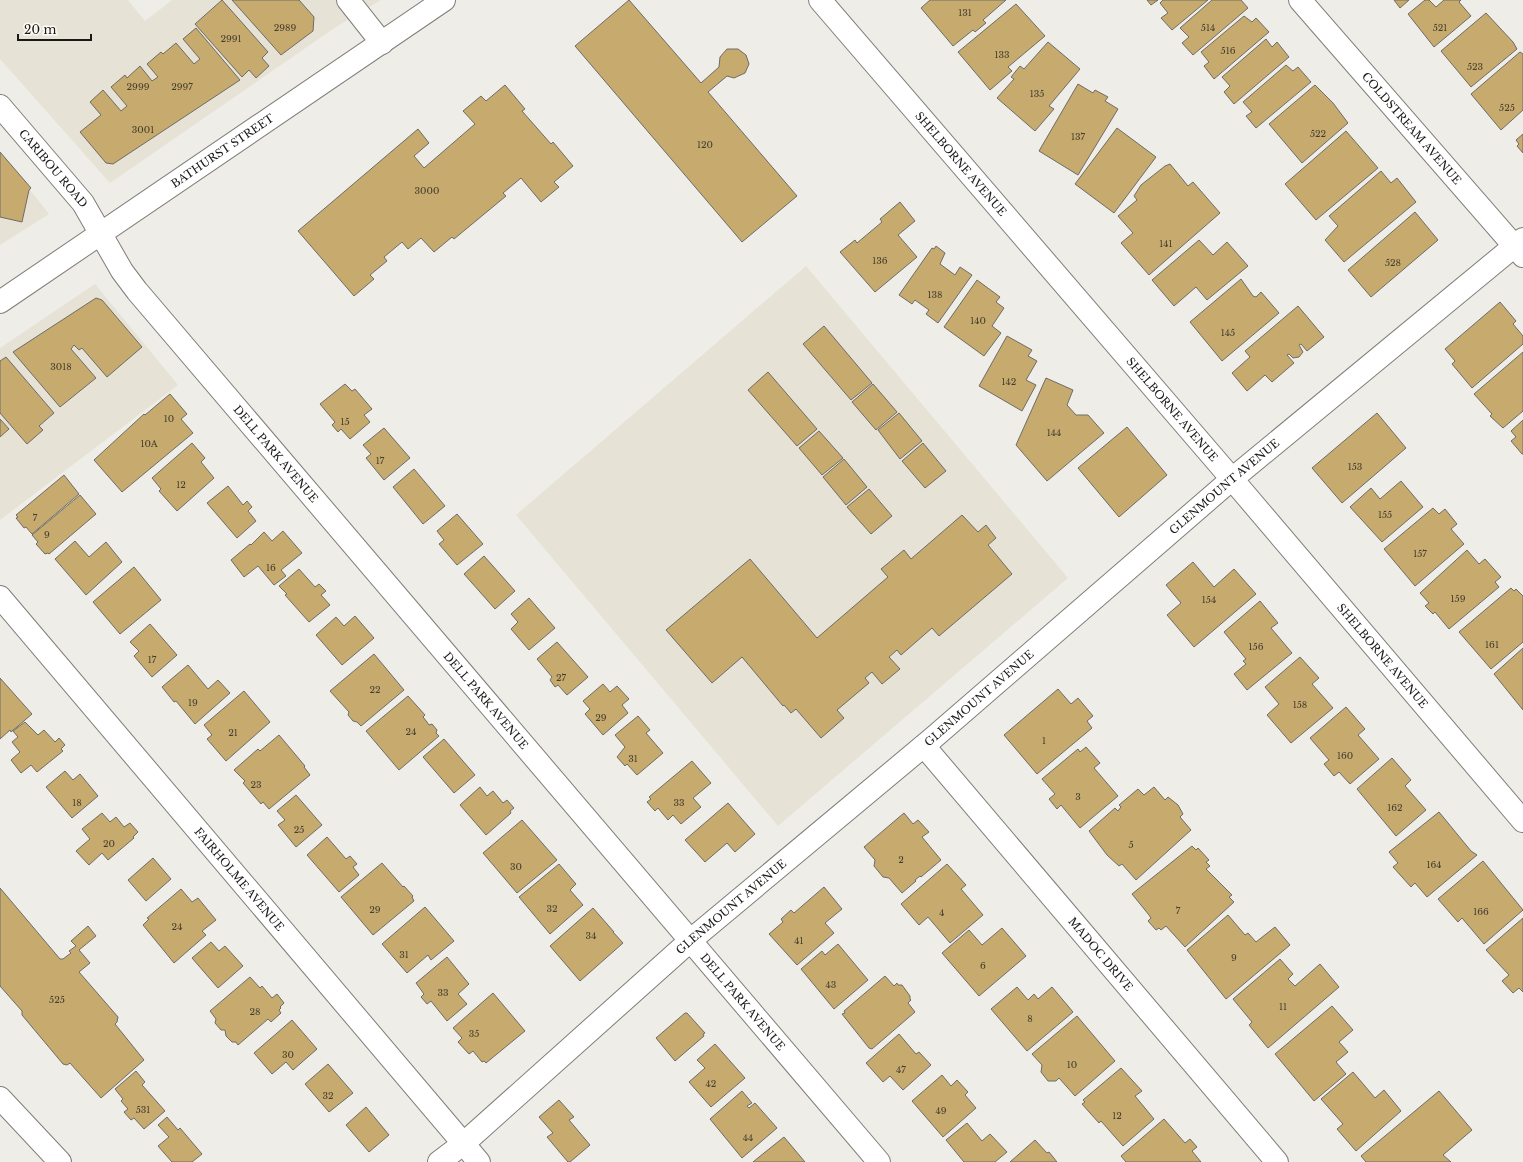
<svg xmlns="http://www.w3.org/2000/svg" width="1523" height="1162" viewBox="0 0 1523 1162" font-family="'Libre Baskerville',serif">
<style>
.built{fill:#e7e2d6}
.building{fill:#c6aa6e;stroke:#6e6c67}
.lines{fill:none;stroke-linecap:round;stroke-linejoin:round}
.minor-casing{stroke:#807d79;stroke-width:24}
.major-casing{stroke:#807d79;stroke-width:24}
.minor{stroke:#fff;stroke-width:22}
.major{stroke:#fff;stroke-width:22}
.labels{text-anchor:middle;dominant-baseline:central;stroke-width:3;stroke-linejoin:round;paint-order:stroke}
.number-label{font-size:9px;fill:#453d2e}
.street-label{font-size:11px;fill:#1a1918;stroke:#fdfaf5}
</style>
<rect width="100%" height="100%" fill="#efede8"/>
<!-- built -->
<g class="built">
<polygon points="0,0 128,0 145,21 172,0 381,0 336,27 110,183 0,59"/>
<polygon points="0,152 49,214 0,245"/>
<polygon points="806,266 1068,578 778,826 516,515"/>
<polygon points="95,284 178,385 0,520 0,348"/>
</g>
<!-- building -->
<g class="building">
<polygon points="222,0 268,52 262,58 269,66 256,78 249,70 242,77 195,24"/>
<polygon points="232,0 299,0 314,17 313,31 281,55"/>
<polygon points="629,0 701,83 719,67 720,57 727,49 738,49 746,55 749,64 745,73 734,78 727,76 708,92 797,196 742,242 575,46"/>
<polygon points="930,0 1006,0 983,20 986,23 975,32 973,30 953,46 921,8"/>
<polygon points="1147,0 1158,0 1151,5"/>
<polygon points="1163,0 1208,0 1172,30 1161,18 1168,13 1160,3"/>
<polygon points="1212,0 1241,0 1248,8 1193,55 1182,43 1189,37 1180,28"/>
<polygon points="1394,0 1409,0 1400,8"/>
<polygon points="1425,0 1429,0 1436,7 1444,0 1461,0 1459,2 1471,16 1434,47 1408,14"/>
<polygon points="1016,4 1045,36 1008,67 1012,71 990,90 958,52"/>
<polygon points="1486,13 1513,42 1517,49 1471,87 1441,51"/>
<polygon points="1244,16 1252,22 1256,18 1269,32 1214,79 1204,66 1209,62 1201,52"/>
<polygon points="196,28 240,80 113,164 106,163 80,132 101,115 90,102 103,90 121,111 127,106 111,87 125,75 127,78 140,66 152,81 158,77 147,64 161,52 163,54 176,43 194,64 200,59 183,39"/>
<polygon points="1266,39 1272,47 1277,42 1289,57 1234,104 1224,92 1230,86 1222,77"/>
<polygon points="1048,42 1080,69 1049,106 1054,109 1035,131 997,98 1014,79 1011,77 1020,66 1024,69"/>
<polygon points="1520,52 1523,54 1523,110 1501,130 1471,94"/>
<polygon points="1286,65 1293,71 1298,67 1311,82 1256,128 1246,116 1252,112 1243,102"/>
<polygon points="1078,84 1093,93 1095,90 1108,97 1105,101 1118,109 1078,175 1039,151"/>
<polygon points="505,85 525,109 522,111 551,144 553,142 573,166 554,182 559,187 541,202 521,178 503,193 506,196 454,239 452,237 434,252 421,238 408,249 402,242 384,257 387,261 370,275 374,279 354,296 298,231 418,129 429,143 414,156 424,168 475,124 463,111 481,96 486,101"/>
<polygon points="1315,85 1333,103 1348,123 1302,163 1269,124"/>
<polygon points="1117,128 1156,157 1114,213 1075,184"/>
<polygon points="1346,131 1378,168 1316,220 1285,184"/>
<polygon points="1523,134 1523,153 1517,146 1519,144 1516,140"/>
<polygon points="0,152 31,188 29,190 22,222 0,217"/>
<polygon points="1170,164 1188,186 1193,182 1220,213 1149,275 1121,243 1133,233 1118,216 1137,200 1134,196 1141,185 1165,166"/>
<polygon points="1381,171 1391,183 1397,178 1416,202 1344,262 1325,240 1338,226 1329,216"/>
<polygon points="900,202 915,221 898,235 917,257 875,292 840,252 855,240 857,243 882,222 880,219"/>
<polygon points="1415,212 1438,240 1371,297 1348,270"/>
<polygon points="1199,240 1213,255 1227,242 1248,266 1207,300 1196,287 1174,306 1152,280"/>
<polygon points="936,246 945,253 940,264 955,275 960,267 972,275 938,323 926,314 929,310 915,300 912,304 899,295 932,248 934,249"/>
<polygon points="1241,279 1253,296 1256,297 1261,292 1279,313 1222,361 1190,322"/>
<polygon points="977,280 1000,297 996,302 1004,308 992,326 1001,333 984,356 944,327"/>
<polygon points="96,298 102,300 142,347 107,377 82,348 79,350 74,345 71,349 96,378 60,407 13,352"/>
<polygon points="1500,302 1516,321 1513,324 1523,336 1523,344 1472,388 1452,364 1455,361 1445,349"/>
<polygon points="1298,306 1324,337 1307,351 1301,344 1299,345 1303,352 1299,357 1293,358 1289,354 1287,355 1294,363 1272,382 1265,375 1247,391 1232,373 1250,357 1245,351"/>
<polygon points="824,326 872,383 851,400 803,344"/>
<polygon points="1007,336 1032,350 1028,356 1037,361 1026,380 1036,385 1022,411 979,386"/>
<polygon points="1523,352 1523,411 1503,428 1490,416 1492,414 1474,394"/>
<polygon points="6,357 54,413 39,426 43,430 27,444 0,413 0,361"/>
<polygon points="768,372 817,429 797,446 748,390"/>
<polygon points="1046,378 1073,390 1067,405 1076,415 1088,415 1104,433 1047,481 1016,445"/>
<polygon points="345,384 352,391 355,389 372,409 364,415 370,422 350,439 341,429 338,432 332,425 335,422 320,404"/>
<polygon points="873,384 897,412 876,430 852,402"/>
<polygon points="170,394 187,414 181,419 193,433 122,492 94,460 144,414 145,415"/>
<polygon points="899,413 922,441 900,459 878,430"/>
<polygon points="1377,413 1406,448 1342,503 1312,468"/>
<polygon points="0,419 9,429 0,437"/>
<polygon points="1523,420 1523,454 1522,454 1511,441 1516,437 1511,431"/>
<polygon points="1127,427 1167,475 1119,517 1078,468"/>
<polygon points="384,428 410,458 384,480 366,458 371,454 363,445"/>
<polygon points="819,431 843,458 822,475 799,448"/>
<polygon points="192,443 205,458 201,462 214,478 177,511 159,491 161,489 152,478"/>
<polygon points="923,443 946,471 925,488 902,461"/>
<polygon points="844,459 867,487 846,505 823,477"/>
<polygon points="414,469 445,506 423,524 393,487"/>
<polygon points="64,475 79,494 32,534 26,527 24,528 16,518 18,517 16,515"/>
<polygon points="1401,481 1423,507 1382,542 1350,507 1371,488 1380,499"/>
<polygon points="228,486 243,505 247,501 252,507 248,511 256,521 237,538 207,503"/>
<polygon points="869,489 892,516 871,534 847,507"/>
<polygon points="80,495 96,514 49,554 48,553 45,554 36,544 38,542 32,535"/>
<polygon points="1433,508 1439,514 1445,509 1457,524 1451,529 1464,544 1415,586 1384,549"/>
<polygon points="457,514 483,544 457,565 439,544 444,540 437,531"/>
<polygon points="962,515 978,532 986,525 996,538 988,545 1012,574 939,636 932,628 901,655 897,650 889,657 900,669 882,684 872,672 865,678 869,683 837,710 844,718 821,738 796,709 791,713 784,705 783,706 742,657 712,683 666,630 750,559 817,638 888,577 881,569 904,550 911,559"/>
<polygon points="283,531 302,553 281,570 286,576 274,585 258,566 244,577 231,560 250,544 251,545 264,532 272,541"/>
<polygon points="75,541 89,557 106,542 122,562 86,595 55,559"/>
<polygon points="1467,550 1479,564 1485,559 1501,577 1495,582 1499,587 1449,629 1435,612 1433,614 1425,606 1429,603 1420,593"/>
<polygon points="484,556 515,591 495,609 464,574"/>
<polygon points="1193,562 1214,587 1234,569 1256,594 1194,647 1167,615 1181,603 1166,585"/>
<polygon points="134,567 161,600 120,634 93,602"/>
<polygon points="299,569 315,587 319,584 326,591 321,595 330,605 309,622 285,595 287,594 279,586"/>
<polygon points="1511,588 1514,591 1516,589 1523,596 1523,642 1491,669 1459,632"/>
<polygon points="529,598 555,628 529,650 511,629 518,622 511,614"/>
<polygon points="1260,601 1278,623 1271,628 1292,653 1247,690 1234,674 1246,664 1243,661 1246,659 1224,632"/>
<polygon points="355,616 374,638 342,665 316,635 336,617 344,626"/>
<polygon points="150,624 177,655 152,677 134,656 139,651 130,642"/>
<polygon points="557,642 588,677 567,695 558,685 555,687 550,680 552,677 537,659"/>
<polygon points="1523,648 1523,710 1494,674"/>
<polygon points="374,654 404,690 361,726 357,722 353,721 348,715 349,712 330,691"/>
<polygon points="1300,657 1319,678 1312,684 1333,708 1291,743 1267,715 1279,704 1265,687"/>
<polygon points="188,665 208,689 218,680 230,693 195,724 176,701 174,702 162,687"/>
<polygon points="0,678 32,714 11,732 10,730 0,739"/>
<polygon points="603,684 610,692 617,686 629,699 622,705 628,713 603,735 585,714 590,709 583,701"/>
<polygon points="1058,689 1071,704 1078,698 1093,716 1087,721 1092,728 1037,774 1004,735"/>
<polygon points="244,691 270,722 226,761 207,739 212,735 204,725"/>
<polygon points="408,696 425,715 423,717 427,722 429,725 432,724 437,730 436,733 439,736 399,770 366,731"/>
<polygon points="1346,707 1365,729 1358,735 1379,759 1350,784 1339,772 1334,776 1324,764 1329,760 1310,738"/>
<polygon points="638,716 650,730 646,733 663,753 637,775 627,764 625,766 617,757 625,747 615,735"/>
<polygon points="25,722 38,735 44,730 55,742 59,738 65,745 61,749 63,751 37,772 31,765 21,773 11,760 20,752 12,742 18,737 13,731"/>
<polygon points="279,735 305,766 304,767 310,775 269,809 263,802 261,804 243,783 245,781 234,770 258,749 260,751"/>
<polygon points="444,739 475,775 454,793 423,757"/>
<polygon points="1086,747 1100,763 1094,768 1118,796 1080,828 1061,805 1057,809 1049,799 1055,794 1042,779 1078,749 1080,752"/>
<polygon points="1392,758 1411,780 1405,786 1426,810 1396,836 1357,789"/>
<polygon points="692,761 711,783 693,798 701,807 681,824 673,815 668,820 658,808 655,811 647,802 651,799 649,797"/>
<polygon points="65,771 73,780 80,774 98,796 72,818 46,787"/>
<polygon points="480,787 487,796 493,791 503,803 507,800 514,808 510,811 511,813 486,835 460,805"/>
<polygon points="1154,787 1165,800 1168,797 1178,805 1183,814 1180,817 1191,830 1136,880 1122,864 1119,866 1107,855 1089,831 1115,808 1118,811 1121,807 1119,805 1138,789 1144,795"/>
<polygon points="296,795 322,825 296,847 278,825 285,820 277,811"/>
<polygon points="728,803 755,834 735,852 727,843 705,862 685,840"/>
<polygon points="1439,812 1471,851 1477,855 1427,897 1415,883 1411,887 1393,867 1398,863 1389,852"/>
<polygon points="102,813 110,822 116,817 124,827 130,823 138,832 133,837 134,838 108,860 102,853 89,865 76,851 90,839 82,829"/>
<polygon points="904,813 913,824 918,820 929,832 922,837 941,860 921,877 920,876 915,880 916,881 902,893 889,878 883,877 874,866 875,860 864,847"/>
<polygon points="522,820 557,860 517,893 483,853"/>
<polygon points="327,837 346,859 350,856 357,864 353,867 359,875 339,892 307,855"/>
<polygon points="1192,846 1196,850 1198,848 1209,860 1206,862 1210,866 1206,869 1232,895 1229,897 1234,902 1185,947 1166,926 1161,930 1159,928 1156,930 1148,921 1151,918 1149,915 1132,894"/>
<polygon points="153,858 171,879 146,901 128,880"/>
<polygon points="1483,861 1523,910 1484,944 1462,918 1458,922 1438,899"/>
<polygon points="382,863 403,887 404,886 413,896 412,897 414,901 373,935 341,897"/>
<polygon points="559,864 576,884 570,890 583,905 550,934 519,897"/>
<polygon points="947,864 966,885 961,889 983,915 950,943 928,917 919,925 901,904"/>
<polygon points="824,887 842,909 825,923 834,933 797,965 769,934 783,922 781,919 791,910 794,913"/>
<polygon points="0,888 60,959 63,959 71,953 69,951 76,946 71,941 88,926 96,936 79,950 90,963 79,972 118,1017 117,1022 115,1024 144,1060 101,1098 70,1063 67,1065 63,1064 22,1015 22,1011 0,986"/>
<polygon points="181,889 192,902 198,898 216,920 202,931 206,935 174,963 143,925 149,919 147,918"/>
<polygon points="425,907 454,941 431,960 428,955 407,973 382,944"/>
<polygon points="593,908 614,932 613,932 623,943 580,981 550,946"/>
<polygon points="1228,915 1245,935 1248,933 1256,942 1275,927 1290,945 1226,999 1187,950"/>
<polygon points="1523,918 1523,992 1519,988 1513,993 1502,981 1509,975 1486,950"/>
<polygon points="1002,928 1026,956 979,996 942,953 969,930 982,945"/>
<polygon points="211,942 219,951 225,946 243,966 218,988 192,958"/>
<polygon points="838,944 868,980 834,1009 801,969 822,951 825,955"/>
<polygon points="447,957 469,984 458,994 467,1004 447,1021 431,1001 427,1004 421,997 424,994 416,983"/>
<polygon points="1280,959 1293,974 1288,979 1295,986 1320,964 1339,987 1268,1048 1249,1025 1252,1022 1233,999"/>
<polygon points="885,976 894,986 897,983 898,985 902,985 910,996 910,999 911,1000 908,1003 915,1012 872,1049 869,1048 842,1014 845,1013 844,1011"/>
<polygon points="250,977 260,988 262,986 272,998 277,994 284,1003 280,1007 281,1008 279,1010 281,1013 271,1022 268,1019 238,1045 236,1042 232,1042 226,1036 225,1030 221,1030 215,1023 216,1019 210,1011"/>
<polygon points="1017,987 1028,1000 1034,994 1038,999 1052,987 1073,1012 1027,1051 991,1009"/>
<polygon points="493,993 525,1031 486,1063 484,1061 482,1062 473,1051 469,1054 458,1042 462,1038 453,1028"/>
<polygon points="1332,1006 1353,1030 1339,1042 1348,1052 1336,1062 1346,1074 1314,1101 1275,1054"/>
<polygon points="685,1013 687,1013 705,1033 703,1034 704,1036 675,1061 656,1038"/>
<polygon points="1077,1016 1115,1061 1075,1096 1059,1078 1056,1081 1048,1081 1041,1072 1042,1065 1032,1054"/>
<polygon points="292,1020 317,1049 293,1070 286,1062 272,1074 254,1053"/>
<polygon points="899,1034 916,1054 919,1052 931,1065 903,1090 890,1076 883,1082 866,1063"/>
<polygon points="715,1044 745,1078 711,1107 689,1082 705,1068 697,1060"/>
<polygon points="328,1064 353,1093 329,1112 305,1084"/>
<polygon points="1121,1068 1142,1091 1135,1096 1154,1119 1123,1146 1101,1121 1099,1123 1082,1104 1085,1102 1083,1100"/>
<polygon points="136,1071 145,1082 142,1085 165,1111 144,1129 134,1118 131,1120 124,1112 128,1109 121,1101 123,1099 115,1089"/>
<polygon points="1353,1072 1375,1098 1384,1090 1401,1111 1356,1151 1337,1129 1343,1124 1321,1099"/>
<polygon points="942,1075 951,1086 957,1080 968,1092 965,1095 976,1108 943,1137 912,1101"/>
<polygon points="742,1091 752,1103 747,1106 749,1108 755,1103 777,1128 742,1158 710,1119"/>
<polygon points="1439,1091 1472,1130 1443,1155 1451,1162 1366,1162 1361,1156"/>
<polygon points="559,1100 574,1117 569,1120 590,1145 570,1162 568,1162 547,1137 553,1133 539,1117"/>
<polygon points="366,1107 389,1135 369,1152 346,1125"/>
<polygon points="167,1117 178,1130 180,1128 202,1154 192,1162 172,1162 158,1146 169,1137 158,1125"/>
<polygon points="1164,1119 1185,1143 1190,1139 1197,1147 1192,1151 1201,1162 1126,1162 1121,1156"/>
<polygon points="967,1123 982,1141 990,1134 1007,1152 995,1162 964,1162 946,1140"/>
<polygon points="784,1137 805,1162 753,1162 764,1153"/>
<polygon points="1035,1140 1047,1153 1049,1152 1057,1162 1010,1162"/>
</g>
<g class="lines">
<defs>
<g id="minor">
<polyline points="348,0 382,43"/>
<path id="s1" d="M820,0L1232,479L1523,821"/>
<path id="s2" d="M1300,0L1523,256"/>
<path id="s3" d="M0,106L83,203L122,271L137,291L879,1162"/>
<path id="s4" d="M0,597L479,1162"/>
<path id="s5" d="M924,746L1277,1162"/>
<path id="s6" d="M439,1162L463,1144L691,940L933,738L1232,479L1523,239"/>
</g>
<g id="major">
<path id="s7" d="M0,302L444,0"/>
<polyline points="0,1098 60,1162"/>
</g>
</defs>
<!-- minor casing -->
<use href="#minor" class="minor-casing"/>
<!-- major casing -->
<use href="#major" class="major-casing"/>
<!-- minor -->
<use href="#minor" class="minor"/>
<!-- major -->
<use href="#major" class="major"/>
</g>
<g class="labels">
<!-- number labels -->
<g class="number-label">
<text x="965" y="12">131</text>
<text x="285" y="27">2989</text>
<text x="1208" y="27">514</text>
<text x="1440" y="27">521</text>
<text x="231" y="38">2991</text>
<text x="1228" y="50">516</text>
<text x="1002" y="54">133</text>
<text x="1475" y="66">523</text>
<text x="138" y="86">2999</text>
<text x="182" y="86">2997</text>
<text x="1037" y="93">135</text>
<text x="1507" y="107">525</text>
<text x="143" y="129">3001</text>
<text x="1318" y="133">522</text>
<text x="1078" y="136">137</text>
<text x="705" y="144">120</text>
<text x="427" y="190">3000</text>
<text x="1166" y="243">141</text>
<text x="880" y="260">136</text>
<text x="1393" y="262">528</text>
<text x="935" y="294">138</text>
<text x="978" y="320">140</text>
<text x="1228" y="332">145</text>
<text x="61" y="366">3018</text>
<text x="1009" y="381">142</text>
<text x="169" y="418">10</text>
<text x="345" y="421">15</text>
<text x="1054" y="432">144</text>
<text x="149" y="443">10A</text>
<text x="380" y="460">17</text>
<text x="1355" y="466">153</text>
<text x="181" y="484">12</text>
<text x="1385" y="514">155</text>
<text x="35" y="517">7</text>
<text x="47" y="534">9</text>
<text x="1420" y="553">157</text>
<text x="271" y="567">16</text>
<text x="1458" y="598">159</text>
<text x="1209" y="599">154</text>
<text x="1492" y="644">161</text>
<text x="1256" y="646">156</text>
<text x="152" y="659">17</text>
<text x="561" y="677">27</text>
<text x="375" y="689">22</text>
<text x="193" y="702">19</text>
<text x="1300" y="704">158</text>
<text x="601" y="717">29</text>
<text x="411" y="731">24</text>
<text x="233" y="732">21</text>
<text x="1044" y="740">1</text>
<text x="1345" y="755">160</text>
<text x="633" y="758">31</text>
<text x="256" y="784">23</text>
<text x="1078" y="796">3</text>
<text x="77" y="802">18</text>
<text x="679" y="802">33</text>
<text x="1395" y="807">162</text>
<text x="299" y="829">25</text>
<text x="109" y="843">20</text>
<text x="1131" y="844">5</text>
<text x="901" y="859">2</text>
<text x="1434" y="864">164</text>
<text x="516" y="866">30</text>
<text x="552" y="908">32</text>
<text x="375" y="909">29</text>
<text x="1178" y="910">7</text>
<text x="1481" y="911">166</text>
<text x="942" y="912">4</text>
<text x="177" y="926">24</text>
<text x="591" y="935">34</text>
<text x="799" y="940">41</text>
<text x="404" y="954">31</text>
<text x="1234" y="957">9</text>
<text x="983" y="965">6</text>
<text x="831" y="984">43</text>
<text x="443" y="992">33</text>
<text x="57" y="999">525</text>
<text x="1283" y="1006">11</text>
<text x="255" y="1011">28</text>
<text x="1030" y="1018">8</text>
<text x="474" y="1033">35</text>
<text x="288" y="1054">30</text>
<text x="1072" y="1064">10</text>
<text x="901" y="1069">47</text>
<text x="711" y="1083">42</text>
<text x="328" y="1095">32</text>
<text x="143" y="1109">531</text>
<text x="941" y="1110">49</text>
<text x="1117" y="1115">12</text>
<text x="748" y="1137">44</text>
</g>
<!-- street labels -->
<g class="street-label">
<text stroke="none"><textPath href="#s2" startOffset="170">COLDSTREAM AVENUE</textPath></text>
<text stroke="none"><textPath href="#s7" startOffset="269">BATHURST STREET</textPath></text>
<text stroke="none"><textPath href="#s1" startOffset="216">SHELBORNE AVENUE</textPath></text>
<text stroke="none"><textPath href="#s3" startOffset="82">CARIBOU ROAD</textPath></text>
<text stroke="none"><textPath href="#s1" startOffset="540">SHELBORNE AVENUE</textPath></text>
<text stroke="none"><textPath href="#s3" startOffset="445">DELL PARK AVENUE</textPath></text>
<text stroke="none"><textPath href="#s6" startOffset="1036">GLENMOUNT AVENUE</textPath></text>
<text stroke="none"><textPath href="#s1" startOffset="864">SHELBORNE AVENUE</textPath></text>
<text stroke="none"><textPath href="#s6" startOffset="712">GLENMOUNT AVENUE</textPath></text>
<text stroke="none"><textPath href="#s3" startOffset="769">DELL PARK AVENUE</textPath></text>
<text stroke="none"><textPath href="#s4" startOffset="370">FAIRHOLME AVENUE</textPath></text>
<text stroke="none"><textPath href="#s6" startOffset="388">GLENMOUNT AVENUE</textPath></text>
<text stroke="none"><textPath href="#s5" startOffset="273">MADOC DRIVE</textPath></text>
<text stroke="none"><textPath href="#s3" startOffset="1165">DELL PARK AVENUE</textPath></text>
</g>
</g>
<!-- scale -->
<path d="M18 34v6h73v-6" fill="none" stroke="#1a1918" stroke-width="2"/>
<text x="24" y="34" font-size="12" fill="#1a1918" stroke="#fdfaf5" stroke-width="3" paint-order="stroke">20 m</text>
</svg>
